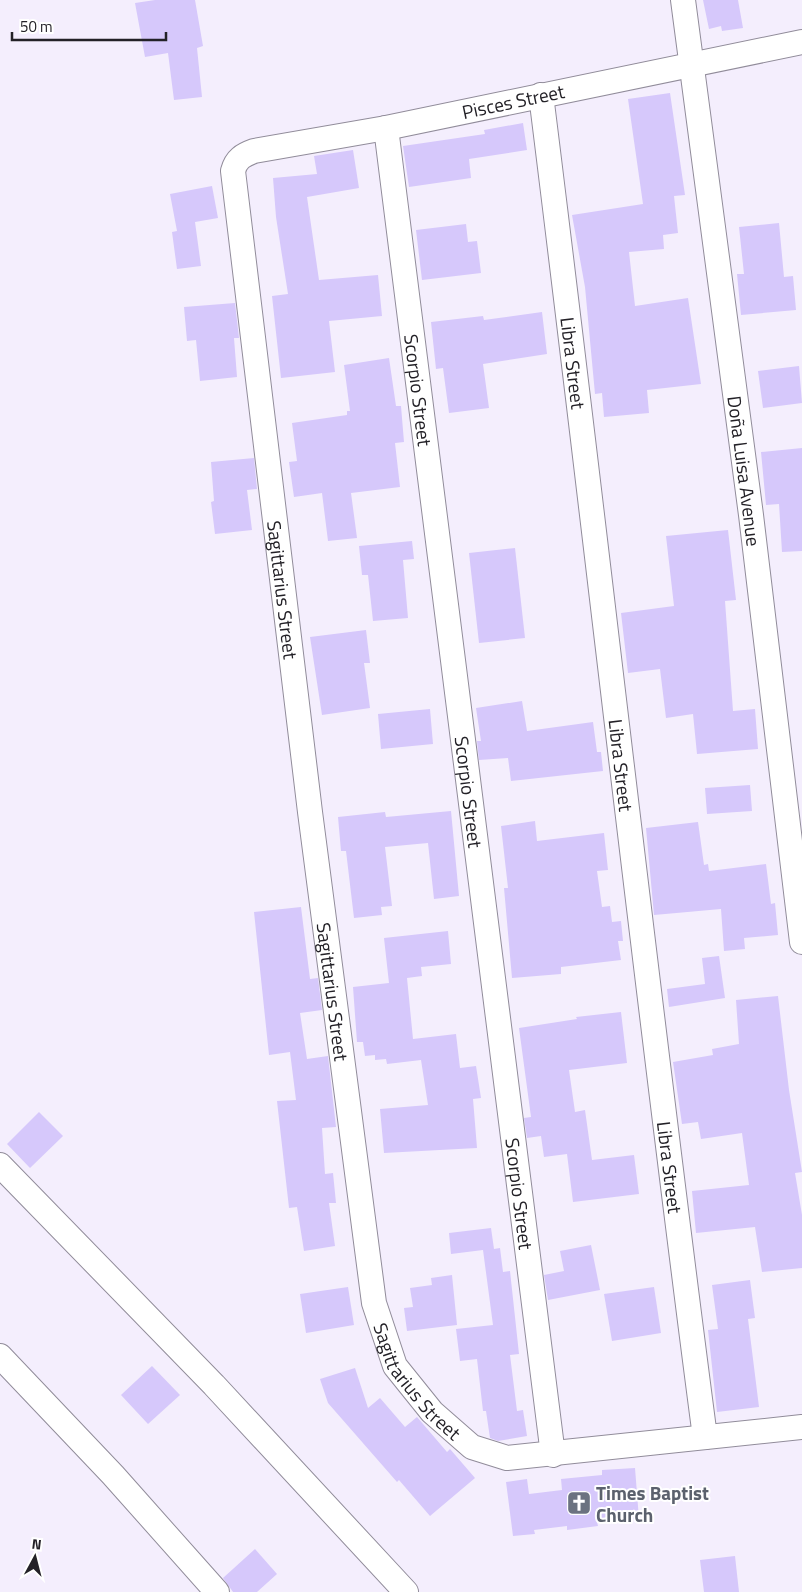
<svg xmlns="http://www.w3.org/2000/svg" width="802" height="1592" viewBox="0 0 802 1592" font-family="'Titillium Web',sans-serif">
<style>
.building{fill:#d6c8fb}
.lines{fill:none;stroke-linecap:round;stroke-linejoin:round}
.minor-casing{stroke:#918c9a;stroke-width:26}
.minor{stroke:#fff;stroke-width:24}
.labels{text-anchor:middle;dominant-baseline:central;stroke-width:4;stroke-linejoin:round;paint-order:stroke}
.street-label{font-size:19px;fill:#232127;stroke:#fff}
.worship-label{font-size:19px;font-weight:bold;fill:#5b616d;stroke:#fff;text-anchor:start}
</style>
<rect width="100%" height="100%" fill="#f4eefd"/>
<!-- building -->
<g class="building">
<polygon points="155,0 195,0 203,46 197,48 202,97 174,100 168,53 145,57 135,3"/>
<polygon points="703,0 738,0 743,28 722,31 721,26 709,29"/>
<polygon points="670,93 685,195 674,196 678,233 663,235 664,249 629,252 635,306 688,298 701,384 647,390 649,413 604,417 602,393 595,394 585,287 572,215 643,204 628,99"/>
<polygon points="523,123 527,150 469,159 471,178 409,187 403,146 485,134 484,130"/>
<polygon points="353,150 359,188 307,197 319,280 378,275 382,316 329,321 335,372 281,378 272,296 288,294 276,217 273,178 317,174 314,156"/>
<polygon points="212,186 218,218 195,222 201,266 177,269 172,232 177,231 170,194"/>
<polygon points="779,223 784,277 793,276 796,310 741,315 737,274 744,274 739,227"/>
<polygon points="466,224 468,242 477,241 481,273 422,280 416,230"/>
<polygon points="235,303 239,338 234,338 237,377 200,381 196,340 187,341 184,307"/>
<polygon points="542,312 547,354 483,364 489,408 449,413 443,368 436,369 431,322 483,316 484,320"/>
<polygon points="389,358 396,406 401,406 404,442 395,443 400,487 351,493 357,538 328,541 322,493 294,497 289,462 297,461 292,423 347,415 347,411 350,411 344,365"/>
<polygon points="799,366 802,403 763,408 758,371"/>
<polygon points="802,448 802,551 782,552 779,504 766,505 761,452"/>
<polygon points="254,458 257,489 247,490 252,530 215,534 211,502 214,501 211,462"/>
<polygon points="728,530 736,600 725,601 733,711 755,709 758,749 697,754 693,714 666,718 660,669 628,673 621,613 674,606 666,536"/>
<polygon points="412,541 414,559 403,560 408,618 373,621 368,575 362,575 359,546"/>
<polygon points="515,548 525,638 479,643 469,553"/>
<polygon points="366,630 370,663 364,663 370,708 322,715 310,637"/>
<polygon points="522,701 527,731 593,722 597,752 601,752 603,771 511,781 508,758 479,760 477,741 481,741 476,708"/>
<polygon points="430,709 433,744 381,749 378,714"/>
<polygon points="750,785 752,811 707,814 705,788"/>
<polygon points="451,811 459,896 434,899 428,843 385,847 392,906 381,907 382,915 354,918 346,851 341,851 338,817 385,812 386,817"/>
<polygon points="535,821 537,841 604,833 608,870 597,871 602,907 610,906 612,922 621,921 623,941 618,941 621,960 561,967 561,974 512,978 504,888 508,888 501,826"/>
<polygon points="698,822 704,865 708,864 709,871 766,864 771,904 775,903 778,935 744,938 745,949 724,951 721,909 654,915 646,828"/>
<polygon points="301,907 310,979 318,978 322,1010 300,1013 307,1059 328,1056 336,1127 322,1128 325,1174 333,1173 336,1203 329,1203 335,1246 304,1251 297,1207 289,1208 277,1101 296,1100 290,1052 269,1055 254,912"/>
<polygon points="448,931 451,964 421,967 422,976 407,978 413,1039 456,1034 460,1068 476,1066 481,1098 473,1099 477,1148 384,1153 380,1109 428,1105 421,1060 387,1064 386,1059 375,1060 375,1055 365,1056 363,1042 357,1042 353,987 389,983 384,938"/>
<polygon points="719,956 725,998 669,1007 667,989 705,984 702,958"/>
<polygon points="778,996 789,1090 802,1172 795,1173 802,1215 802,1268 762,1272 755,1227 696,1233 692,1191 749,1185 742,1133 701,1139 698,1122 682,1124 673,1062 713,1055 712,1049 739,1044 736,1000"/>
<polygon points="621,1012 627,1063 569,1070 575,1112 585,1110 592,1160 634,1155 639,1194 573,1202 567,1154 544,1157 541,1136 527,1138 524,1118 531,1117 519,1028 577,1019 576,1017"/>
<polygon points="39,1112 63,1136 30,1168 7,1144"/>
<polygon points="491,1228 494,1249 500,1248 503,1272 510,1271 519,1354 510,1355 517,1411 523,1410 527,1436 498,1441 490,1438 486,1411 483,1411 477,1359 460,1361 456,1329 493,1325 483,1250 451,1254 449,1233"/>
<polygon points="591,1245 600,1290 548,1300 544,1275 564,1271 560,1251"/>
<polygon points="452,1275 457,1325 407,1331 404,1308 413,1307 410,1288 432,1285 431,1278"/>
<polygon points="750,1280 755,1318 748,1319 759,1407 717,1412 708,1330 718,1329 712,1285"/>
<polygon points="348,1287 354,1325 306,1333 300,1294"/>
<polygon points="654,1287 661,1333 612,1341 604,1294"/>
<polygon points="152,1366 180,1395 148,1424 121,1395"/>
<polygon points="355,1368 368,1408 380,1398 405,1427 417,1417 447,1452 450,1449 475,1478 430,1516 399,1480 397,1482 328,1403 320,1379"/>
<polygon points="635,1468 639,1519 597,1522 598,1526 567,1530 567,1526 534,1530 535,1534 513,1536 506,1482 527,1479 529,1494 562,1490 561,1479 602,1475 602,1470"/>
<polygon points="255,1549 277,1574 257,1592 233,1592 223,1578"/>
<polygon points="735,1556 739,1592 704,1592 700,1560"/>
</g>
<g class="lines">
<defs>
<g id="minor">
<path id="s1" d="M683,0L751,515L802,942"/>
<path id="s2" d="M802,42L386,128L254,151C243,155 236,159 233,171L310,812L374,1303L395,1366L432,1412L472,1447L507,1458L802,1427"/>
<path id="s3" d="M541,95C597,542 646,990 705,1437"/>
<path id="s4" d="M386,128L553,1455"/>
<polyline points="0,1165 214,1385 406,1592"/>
<polyline points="0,1356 113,1475 217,1592"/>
</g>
</defs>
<!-- minor casing -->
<use href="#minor" class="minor-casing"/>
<!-- minor -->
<use href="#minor" class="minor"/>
</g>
<!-- icons -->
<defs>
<symbol id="church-square" viewBox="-11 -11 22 22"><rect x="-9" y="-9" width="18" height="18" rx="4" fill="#6b7280" stroke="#fff"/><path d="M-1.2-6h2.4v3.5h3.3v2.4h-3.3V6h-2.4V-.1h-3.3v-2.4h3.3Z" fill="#fff"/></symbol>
</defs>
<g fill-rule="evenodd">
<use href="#church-square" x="565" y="1489" width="28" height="28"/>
</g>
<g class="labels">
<!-- street labels -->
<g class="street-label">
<text transform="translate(513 101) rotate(-12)">Pisces Street</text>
<text stroke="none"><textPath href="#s3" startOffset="270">Libra Street</textPath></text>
<text stroke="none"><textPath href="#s4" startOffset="264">Scorpio Street</textPath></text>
<text stroke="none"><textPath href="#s1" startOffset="475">Doña Luisa Avenue</textPath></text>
<text stroke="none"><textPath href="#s2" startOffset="1011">Sagittarius Street</textPath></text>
<text stroke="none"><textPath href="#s3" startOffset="675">Libra Street</textPath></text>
<text stroke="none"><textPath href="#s4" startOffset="669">Scorpio Street</textPath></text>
<text stroke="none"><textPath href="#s2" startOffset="1416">Sagittarius Street</textPath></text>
<text stroke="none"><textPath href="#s3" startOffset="1080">Libra Street</textPath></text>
<text stroke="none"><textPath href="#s4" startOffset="1074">Scorpio Street</textPath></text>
<text stroke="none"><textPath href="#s2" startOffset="1821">Sagittarius Street</textPath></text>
</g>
<!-- worship labels -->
<g class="worship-label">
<text x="596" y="1492">Times Baptist<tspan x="596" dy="22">Church</tspan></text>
</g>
</g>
<!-- north arrow -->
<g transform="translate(35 1557) rotate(7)" stroke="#ffffff" stroke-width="4" paint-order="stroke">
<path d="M0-4L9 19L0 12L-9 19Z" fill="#232127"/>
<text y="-8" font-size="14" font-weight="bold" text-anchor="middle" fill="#232127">N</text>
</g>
<!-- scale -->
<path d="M12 32v8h154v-8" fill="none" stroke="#232127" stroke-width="2.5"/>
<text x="20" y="32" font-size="15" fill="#232127" stroke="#ffffff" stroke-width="4" paint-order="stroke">50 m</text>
</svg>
